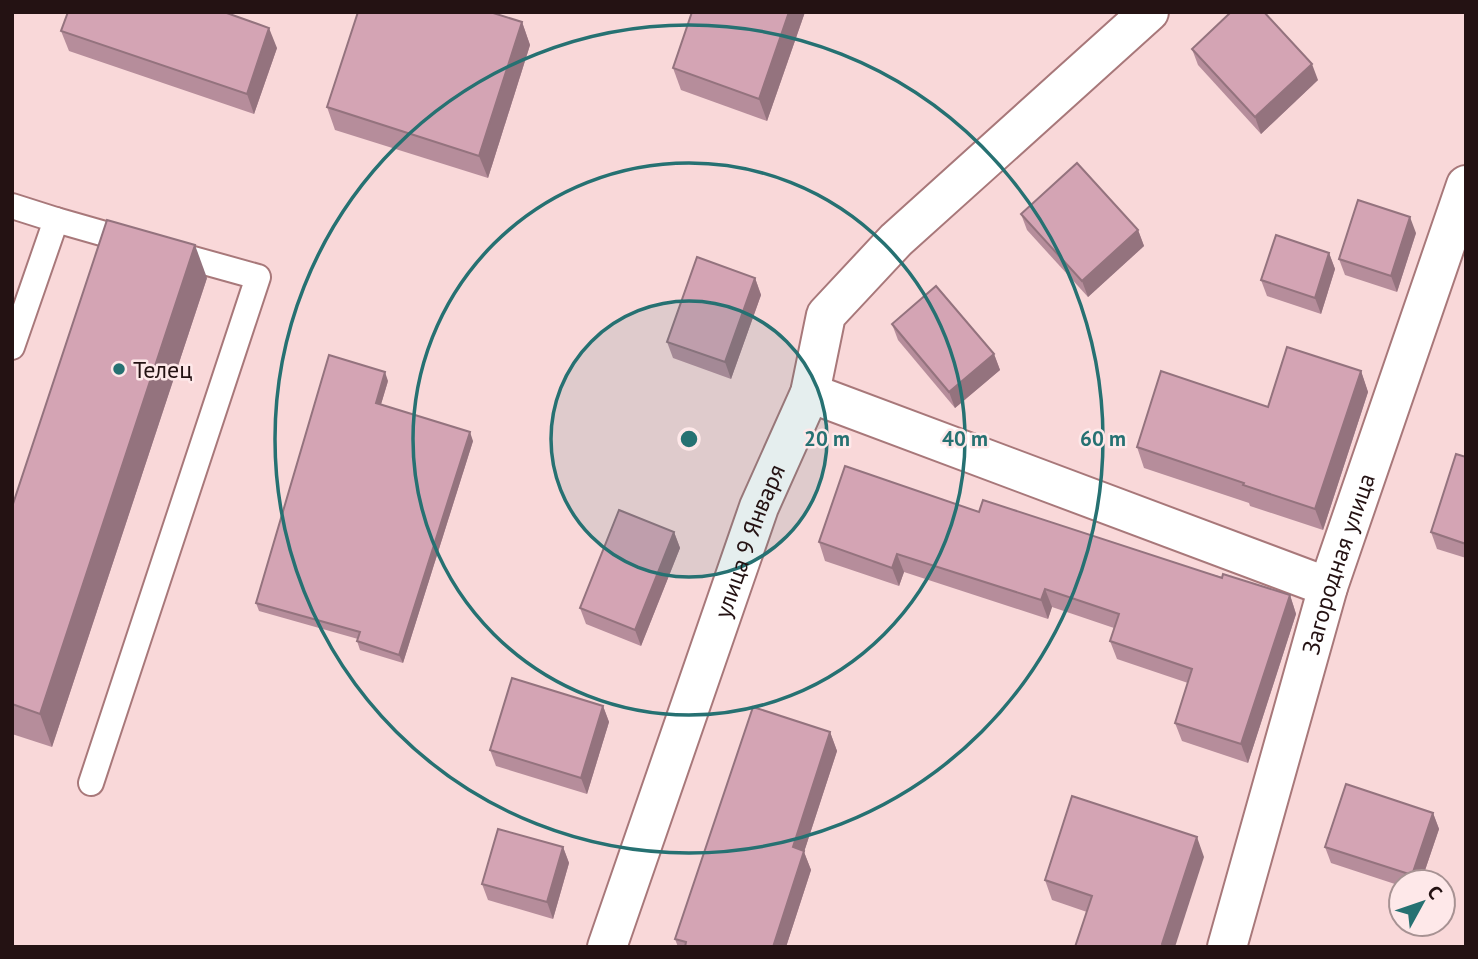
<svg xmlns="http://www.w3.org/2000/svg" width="1478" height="959" viewBox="0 0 1478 959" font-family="'PT Sans',sans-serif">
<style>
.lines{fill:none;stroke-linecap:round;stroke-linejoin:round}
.service-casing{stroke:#a8787a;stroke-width:28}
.minor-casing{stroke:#a8787a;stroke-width:42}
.service{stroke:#fff;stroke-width:24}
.minor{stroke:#fff;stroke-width:38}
.wall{fill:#b68d9b}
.shaded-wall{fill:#94737e}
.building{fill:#d4a4b4;stroke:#94737e;stroke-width:2}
.ring{fill:none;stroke:#267172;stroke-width:3.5}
.poi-dot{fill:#267172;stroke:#fee8e9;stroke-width:2.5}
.labels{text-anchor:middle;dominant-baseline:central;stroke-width:5;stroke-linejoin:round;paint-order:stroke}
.poi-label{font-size:24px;fill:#241213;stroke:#fee8e9;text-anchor:start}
.street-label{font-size:24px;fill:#241213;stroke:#fee8e9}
.centre{fill:#267172;stroke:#fee8e9;stroke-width:3.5}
.ring-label{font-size:21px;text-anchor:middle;font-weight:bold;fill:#267172;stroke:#fee8e9;stroke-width:5;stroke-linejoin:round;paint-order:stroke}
</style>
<rect width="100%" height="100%" fill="#f9d8d9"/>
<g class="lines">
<defs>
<g id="service">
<polyline points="12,206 56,220 12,347"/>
<polyline points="56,220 133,242"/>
<polyline points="91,783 258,277 168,252"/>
</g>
<g id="minor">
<polyline points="810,393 1328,587"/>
<path id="s1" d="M607,947L759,507L810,393L826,315L896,240L1149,12"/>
<path id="s2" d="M1227,947L1328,587L1466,185"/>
</g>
</defs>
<!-- service casing -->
<use href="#service" class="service-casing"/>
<!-- minor casing -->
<use href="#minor" class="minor-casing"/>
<!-- service -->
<use href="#service" class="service"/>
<!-- minor -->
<use href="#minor" class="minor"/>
</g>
<!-- wall -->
<g class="wall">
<polygon points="805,12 767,121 681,90 673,68"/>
<polygon points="522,22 530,45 488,178 335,130 327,107"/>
<polygon points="61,31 277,48 254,114 69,51"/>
<polygon points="1192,49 1318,80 1261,134 1198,65"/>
<polygon points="1021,214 1138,230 1144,246 1088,297 1027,230"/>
<polygon points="1416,233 1397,292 1345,275 1339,259"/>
<polygon points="1329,253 1335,269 1321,314 1267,296 1261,280"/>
<polygon points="207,278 52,747 12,734 12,507"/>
<polygon points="755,278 761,295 731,379 673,358 667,342"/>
<polygon points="892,324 994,354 1000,370 955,408 898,340"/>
<polygon points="1361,371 1368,392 1323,530 1250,506 1249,503 1144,468 1137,447 1268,407"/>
<polygon points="388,381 381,404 473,441 403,663 360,650 357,641 358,639 259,611 256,603"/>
<polygon points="1466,457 1466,558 1437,549 1431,532"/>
<polygon points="979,512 1290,595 1296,614 1248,763 1182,741 1175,723 1188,683 1117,659 1110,641 1114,628 1052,607 1048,619 904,572 899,586 825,561 819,542"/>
<polygon points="674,532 680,548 641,646 586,624 580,608"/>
<polygon points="603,706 609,722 587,794 496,766 490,750"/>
<polygon points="830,732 837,751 804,852 811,870 786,947 678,947 675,939"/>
<polygon points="1433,813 1439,829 1421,882 1401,882 1401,886 1331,863 1325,847"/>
<polygon points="563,847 569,863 553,919 488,900 482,884"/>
<polygon points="1204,857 1087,912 1052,900 1045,880"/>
</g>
<!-- shaded-wall -->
<g class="shaded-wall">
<polygon points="789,12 805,12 767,121 759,99"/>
<polygon points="522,22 530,45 488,178 479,156"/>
<polygon points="269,28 277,48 254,114 247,94"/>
<polygon points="1312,64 1318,80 1261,134 1255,117"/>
<polygon points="1410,217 1416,233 1397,292 1391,276"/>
<polygon points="1138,230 1144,246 1088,297 1082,281"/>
<polygon points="195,245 207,278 52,747 40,714"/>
<polygon points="1329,253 1335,269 1321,314 1315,298"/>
<polygon points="755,278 761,295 731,379 725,362"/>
<polygon points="994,354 1000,370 955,408 949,392"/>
<polygon points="1361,371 1368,392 1323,530 1315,509"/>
<polygon points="385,372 388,381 379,411 376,403"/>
<polygon points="470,432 473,441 403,663 399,655"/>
<polygon points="674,532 680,548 641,646 635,630"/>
<polygon points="897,554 904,572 899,586 892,568"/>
<polygon points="1045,589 1052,607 1048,619 1041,600"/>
<polygon points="1290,595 1296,614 1248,763 1241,744"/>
<polygon points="603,706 609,722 587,794 581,778"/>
<polygon points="830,732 837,751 804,852 811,870 786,947 773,947 793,847"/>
<polygon points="1433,813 1439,829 1421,882 1415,882 1412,875"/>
<polygon points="1197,837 1204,857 1175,947 1163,947 1162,944"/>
<polygon points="563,847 569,863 553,919 547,902"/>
</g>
<!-- building -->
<g class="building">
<polygon points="68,12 224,12 269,28 247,94 61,31"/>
<polygon points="358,12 490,12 522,22 479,156 327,107"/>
<polygon points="692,12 789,12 759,99 673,68"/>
<polygon points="1231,12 1264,12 1312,64 1255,117 1192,49"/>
<polygon points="1077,163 1138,230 1082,281 1021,214"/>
<polygon points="1358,200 1410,217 1391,276 1339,259"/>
<polygon points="107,220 195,245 40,714 12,704 12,507"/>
<polygon points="1276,235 1329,253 1315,298 1261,280"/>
<polygon points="697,257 755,278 725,362 667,342"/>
<polygon points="936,286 994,354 949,392 892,324"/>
<polygon points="1287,347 1361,371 1315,509 1243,485 1244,483 1137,447 1161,371 1268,407"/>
<polygon points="329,355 385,372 376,403 470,432 399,655 357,641 360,632 256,603"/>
<polygon points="1456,454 1466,457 1466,544 1431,532"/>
<polygon points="845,466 979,512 983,500 1222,578 1223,574 1290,595 1241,744 1175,723 1192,669 1110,641 1119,614 1045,589 1041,600 897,554 892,568 819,542"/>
<polygon points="619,510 674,532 635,630 580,608"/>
<polygon points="512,678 603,706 581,778 490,750"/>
<polygon points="753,707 830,732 793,847 804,851 773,947 685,947 686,942 675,939"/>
<polygon points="1346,784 1433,813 1412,875 1325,847"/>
<polygon points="1072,796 1197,837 1162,944 1167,947 1075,947 1092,896 1045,880"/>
<polygon points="498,829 563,847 547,902 482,884"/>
</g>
<!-- distance rings -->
<circle cx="689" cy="439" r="138" fill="#267172" fill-opacity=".12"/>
<g class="ring">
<circle cx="689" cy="439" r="138"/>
<circle cx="689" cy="439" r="276"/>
<circle cx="689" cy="439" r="414"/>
</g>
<!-- markers -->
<circle class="poi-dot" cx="119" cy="369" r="7"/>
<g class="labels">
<!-- poi labels -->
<g class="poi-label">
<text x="133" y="369">Телец</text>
</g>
<!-- street labels -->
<g class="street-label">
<text stroke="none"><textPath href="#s1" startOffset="430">улица 9 Января</textPath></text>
<text stroke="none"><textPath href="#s2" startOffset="399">Загородная улица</textPath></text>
</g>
</g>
<circle cx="689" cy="439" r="10" class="centre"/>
<g class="ring-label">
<text x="827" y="446">20 m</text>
<text x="965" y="446">40 m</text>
<text x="1103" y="446">60 m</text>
</g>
<!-- border -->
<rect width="1478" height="959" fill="none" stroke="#241213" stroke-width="28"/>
<!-- north arrow -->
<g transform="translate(1422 903) rotate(50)"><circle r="33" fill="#fee8e9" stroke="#a79293" stroke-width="2"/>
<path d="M0-5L12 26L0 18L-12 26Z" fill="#267172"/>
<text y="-10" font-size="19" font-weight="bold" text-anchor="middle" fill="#241213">С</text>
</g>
</svg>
